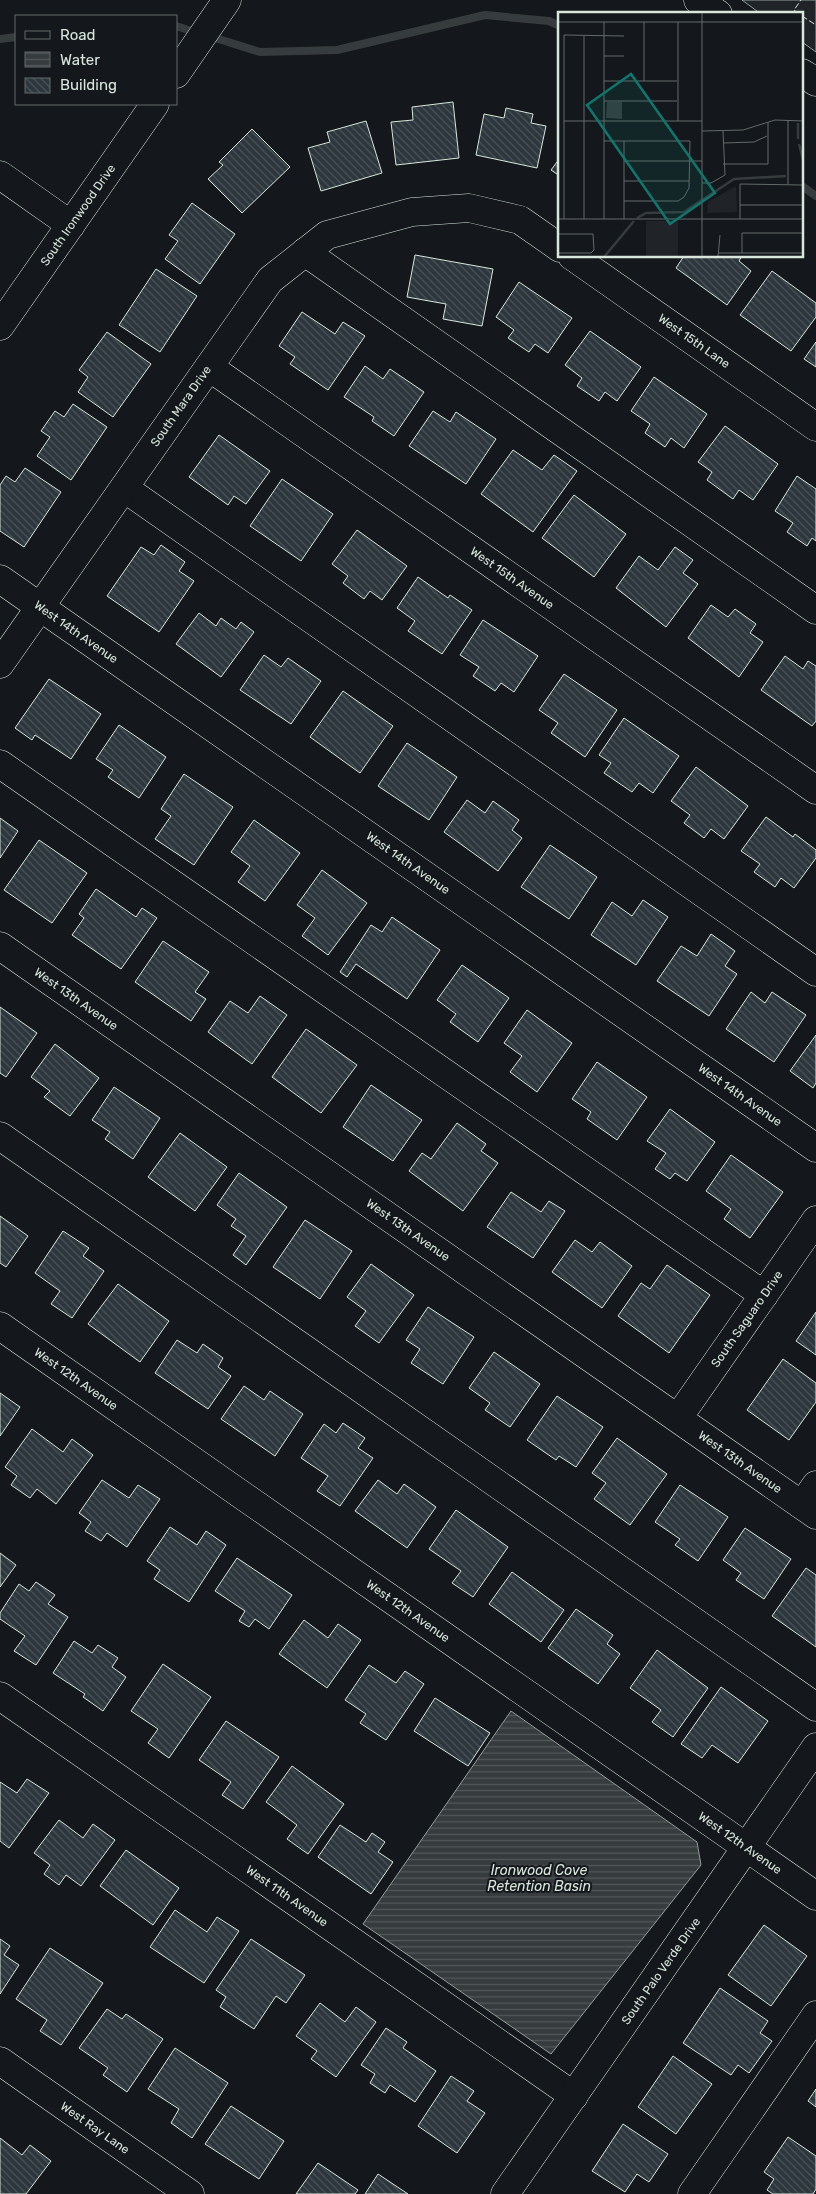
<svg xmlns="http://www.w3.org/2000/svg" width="816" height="2194" viewBox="0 0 816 2194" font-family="Rubik,sans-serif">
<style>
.park{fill:#202428;stroke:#939e99}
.water{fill:url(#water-rules);stroke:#939e99}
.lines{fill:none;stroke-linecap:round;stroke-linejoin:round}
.stream{stroke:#363b3e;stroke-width:8}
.building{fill:url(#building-back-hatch);stroke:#d8e6dc}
.minor-casing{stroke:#d8e6dc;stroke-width:29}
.major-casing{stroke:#d8e6dc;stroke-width:29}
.minor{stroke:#14181c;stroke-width:28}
.major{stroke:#14181c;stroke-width:28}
.fence{stroke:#d8e6dc;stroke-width:1;stroke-dasharray:6 2.5;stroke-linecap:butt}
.labels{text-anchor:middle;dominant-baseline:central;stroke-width:4;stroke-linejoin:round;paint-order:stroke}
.street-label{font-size:12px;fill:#d8e6dc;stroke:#14181c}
.water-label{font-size:14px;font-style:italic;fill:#d8e6dc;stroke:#14181c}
.inset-river{fill:none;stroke:#363b3e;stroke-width:2.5}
.inset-road{fill:none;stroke:#626a69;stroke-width:1}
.view{fill:#0f766e;fill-opacity:0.15;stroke:#0f766e;stroke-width:2.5}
.inset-edge{fill:none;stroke:#d8e6dc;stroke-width:2.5}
</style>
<defs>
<pattern id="water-rules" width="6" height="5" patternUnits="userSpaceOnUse" patternTransform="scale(1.25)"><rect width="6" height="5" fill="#363b3e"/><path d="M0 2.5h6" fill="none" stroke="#525759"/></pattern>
<pattern id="building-back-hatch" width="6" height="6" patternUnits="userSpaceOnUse" patternTransform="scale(1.25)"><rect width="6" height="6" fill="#2c363c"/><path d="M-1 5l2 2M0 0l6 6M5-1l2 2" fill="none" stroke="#4a5358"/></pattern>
</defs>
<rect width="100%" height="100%" fill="#14181c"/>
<!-- park -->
<polygon class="park" points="742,0 816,0 816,52 802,42 802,14 761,14"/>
<!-- water -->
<polygon class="water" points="511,1711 697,1842 701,1865 551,2054 363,1924"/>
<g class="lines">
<!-- stream -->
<g class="stream">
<polyline points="176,26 198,33"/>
<polyline points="209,36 260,52 337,50 485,15 549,21 560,26"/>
<polyline points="0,39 16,37"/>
<polyline points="802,186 816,196"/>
</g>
</g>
<!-- building -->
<g class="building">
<polygon points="453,102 459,158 396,165 391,122 413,120 412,107"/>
<polygon points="506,108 533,114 531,123 546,126 537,168 476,155 484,114 504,118"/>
<polygon points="366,121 382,173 321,191 308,148 330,142 327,132"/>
<polygon points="252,129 290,167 242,213 208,179 223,165 219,162"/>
<polygon points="560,158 560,176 551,170"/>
<polygon points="192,203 235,234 200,284 165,259 178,241 169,235"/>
<polygon points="415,255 493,269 482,326 443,319 446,304 407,297"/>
<polygon points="684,256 742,256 739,261 751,271 727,305 676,268"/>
<polygon points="156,269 197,296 160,352 119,325"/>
<polygon points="772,271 816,303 816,317 791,351 740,315"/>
<polygon points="519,282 572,318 548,353 535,344 529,352 508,338 514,330 496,317"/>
<polygon points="302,312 335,334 343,322 365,336 328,390 290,364 295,357 279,346"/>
<polygon points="590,331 641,367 617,401 605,392 599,401 577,386 582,378 565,365"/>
<polygon points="107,332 151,364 113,417 78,392 88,377 79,370"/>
<polygon points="816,342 816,367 804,359"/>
<polygon points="365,366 383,379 390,369 424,392 394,436 372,421 374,417 344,397"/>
<polygon points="654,377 707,414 684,448 671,438 665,447 645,433 650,424 631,411"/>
<polygon points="73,404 107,427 71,480 37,456 50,437 41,431 55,411 64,417"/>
<polygon points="433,411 450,422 456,412 496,439 466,484 409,446"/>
<polygon points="725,426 778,464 753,500 739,490 733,499 707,480 712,472 698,462"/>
<polygon points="219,435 270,471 246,504 234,496 228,505 189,477"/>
<polygon points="513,450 542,470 554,455 577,471 533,532 481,494"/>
<polygon points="25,468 61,492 24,547 0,531 0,485 6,476 15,482"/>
<polygon points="797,476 816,489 816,541 812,538 807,546 787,532 793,523 775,511"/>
<polygon points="282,479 333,514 301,561 250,526"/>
<polygon points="574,495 626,534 594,577 542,538"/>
<polygon points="357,530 407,566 382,600 370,591 364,599 343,583 348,576 332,564"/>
<polygon points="161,545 185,562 179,571 194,581 159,632 107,596 141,547 154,555"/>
<polygon points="675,547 693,560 683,573 698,584 666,627 616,588 639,556 658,570"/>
<polygon points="418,577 448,598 450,595 472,610 442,654 408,631 415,621 397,608"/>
<polygon points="711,605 728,617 735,609 756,624 750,633 763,642 739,677 688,638"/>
<polygon points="199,613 216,626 221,618 236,629 241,622 254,632 221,677 176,644"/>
<polygon points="483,620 538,656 514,692 501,683 495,691 473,676 479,667 460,655"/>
<polygon points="264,655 281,667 288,658 321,681 291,724 240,690"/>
<polygon points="785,656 803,669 808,661 816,666 816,721 812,726 761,690"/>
<polygon points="564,674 617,710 585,757 551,733 558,723 539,710"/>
<polygon points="49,679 101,714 71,759 35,735 32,740 15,728"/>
<polygon points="343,691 393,726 360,773 310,737"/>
<polygon points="624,718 679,756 653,793 639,783 632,792 604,773 611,763 599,755"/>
<polygon points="119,725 166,757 139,798 108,777 113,770 96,759"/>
<polygon points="407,743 457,777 429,820 378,786"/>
<polygon points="696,767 748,806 724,839 711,829 704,838 684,823 690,815 671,801"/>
<polygon points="184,774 233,807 194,865 155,839 171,816 161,809"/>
<polygon points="467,800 485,813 493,801 519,820 512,830 522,838 498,871 444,832"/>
<polygon points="766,817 793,837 795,834 816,850 816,858 794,888 781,878 775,887 754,872 760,864 741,851"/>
<polygon points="0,818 18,831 0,858"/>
<polygon points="254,820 300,853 265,901 238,882 250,866 231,852"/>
<polygon points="39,840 87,873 52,923 4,890"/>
<polygon points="550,845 597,877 569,919 521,887"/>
<polygon points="322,870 367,903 328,955 302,936 315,918 297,905"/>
<polygon points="96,889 136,917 142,908 157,918 121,969 72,935 84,918 79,914"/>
<polygon points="643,900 668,917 636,965 591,935 612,902 632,916"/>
<polygon points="392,917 440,950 407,999 356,964 347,977 340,972 371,925 382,932"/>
<polygon points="711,934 735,951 725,966 737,974 709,1016 657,981 681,946 697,956"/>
<polygon points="163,941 209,972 195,992 206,999 191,1021 135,982"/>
<polygon points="462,965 509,998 478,1042 450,1022 456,1014 437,1000"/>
<polygon points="751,992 765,1003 772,992 806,1015 774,1062 726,1029"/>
<polygon points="260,996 287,1015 252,1064 208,1032 230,1001 248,1013"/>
<polygon points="0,1007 37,1033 6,1077 0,1073"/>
<polygon points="527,1010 572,1043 537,1092 510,1072 522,1056 504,1043"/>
<polygon points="306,1029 357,1065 321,1113 272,1077"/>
<polygon points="816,1035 816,1083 813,1088 790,1071"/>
<polygon points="55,1044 99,1078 70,1116 44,1097 50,1091 31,1077"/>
<polygon points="597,1062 647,1097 617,1140 587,1119 591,1112 572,1099"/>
<polygon points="371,1085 422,1120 393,1161 343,1127"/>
<polygon points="114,1087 160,1118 133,1159 105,1139 110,1132 92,1120"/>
<polygon points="670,1109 715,1142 687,1181 675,1173 670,1179 655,1169 666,1153 647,1141"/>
<polygon points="457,1123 486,1144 481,1151 498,1163 463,1211 409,1171 422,1153 431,1159"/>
<polygon points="180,1133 227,1167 195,1211 148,1177"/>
<polygon points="731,1155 783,1192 750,1238 724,1219 731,1209 706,1191"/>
<polygon points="239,1173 287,1207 246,1265 233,1255 246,1236 231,1226 236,1219 217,1205"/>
<polygon points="511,1192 541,1212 549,1201 565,1211 533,1258 487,1227"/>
<polygon points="0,1216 28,1236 6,1267 0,1263"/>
<polygon points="305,1220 352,1251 320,1299 273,1267"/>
<polygon points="63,1231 89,1248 83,1256 104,1271 72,1318 51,1304 60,1291 35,1273"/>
<polygon points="575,1240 592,1252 600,1242 632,1266 602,1308 552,1272"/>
<polygon points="371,1264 414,1295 379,1343 355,1326 366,1311 347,1297"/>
<polygon points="667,1265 710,1295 669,1353 618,1316 641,1283 650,1289"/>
<polygon points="118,1284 169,1321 140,1362 88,1324"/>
<polygon points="428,1307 474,1337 443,1384 411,1363 420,1349 406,1340"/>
<polygon points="816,1312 816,1355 796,1341"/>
<polygon points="177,1340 197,1353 203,1344 223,1358 218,1367 231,1376 208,1409 155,1373"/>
<polygon points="494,1352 540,1384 510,1427 485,1410 490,1403 469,1388"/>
<polygon points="783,1359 816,1383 816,1402 789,1440 747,1410"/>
<polygon points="244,1386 264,1400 270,1391 303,1414 275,1456 221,1419"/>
<polygon points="0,1393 20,1407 0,1436"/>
<polygon points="557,1396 603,1427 576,1467 559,1456 556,1460 527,1440"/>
<polygon points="343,1423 365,1438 358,1448 373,1458 340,1506 317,1491 328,1476 301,1458 324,1424 336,1433"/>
<polygon points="32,1429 63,1452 72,1439 93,1455 56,1504 37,1489 30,1498 11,1485 17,1476 5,1467"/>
<polygon points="617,1438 667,1474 630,1525 594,1499 606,1483 592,1473"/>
<polygon points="102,1480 129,1498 138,1485 160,1499 127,1547 107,1533 101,1541 85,1531 91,1522 79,1513"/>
<polygon points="378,1480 397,1494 404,1484 436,1507 407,1548 355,1511"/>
<polygon points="680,1485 728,1517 698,1561 675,1545 680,1539 655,1522"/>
<polygon points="456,1510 508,1547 473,1597 452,1583 461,1571 429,1549"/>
<polygon points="170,1527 197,1545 206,1531 226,1545 189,1602 154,1579 160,1570 147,1561"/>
<polygon points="745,1528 791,1559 764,1599 736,1580 741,1573 723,1560"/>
<polygon points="0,1553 16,1565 0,1587"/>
<polygon points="237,1558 292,1595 269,1629 255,1619 249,1627 239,1621 245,1611 215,1591"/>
<polygon points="806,1568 816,1575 816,1647 772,1616"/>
<polygon points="512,1572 564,1610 541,1642 489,1604"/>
<polygon points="36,1582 55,1595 48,1604 68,1617 36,1665 14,1651 25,1636 0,1619 0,1613 19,1584 29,1591"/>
<polygon points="576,1609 613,1635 607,1644 620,1654 598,1684 548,1648"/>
<polygon points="304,1620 328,1638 338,1624 361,1640 327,1688 279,1654"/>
<polygon points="74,1641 92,1653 98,1645 118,1658 112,1667 126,1677 103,1711 83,1697 85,1694 53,1673"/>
<polygon points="657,1650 708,1688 673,1737 652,1722 661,1710 630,1688"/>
<polygon points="163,1664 211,1697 169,1758 148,1743 158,1729 131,1711"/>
<polygon points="369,1665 396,1683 405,1671 424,1684 386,1740 360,1723 366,1714 345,1700"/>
<polygon points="721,1687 768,1721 738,1763 712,1745 702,1758 681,1744"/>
<polygon points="435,1698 490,1733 468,1766 414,1731"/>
<polygon points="226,1721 279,1757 243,1809 222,1795 231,1782 199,1760"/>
<polygon points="292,1766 344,1804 308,1854 287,1839 297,1825 266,1802"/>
<polygon points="27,1779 49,1793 9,1848 0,1841 0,1782 17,1793"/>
<polygon points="59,1820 83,1838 93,1824 115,1840 81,1886 66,1875 59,1885 44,1874 50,1865 34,1853"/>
<polygon points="340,1825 366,1842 372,1833 385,1842 378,1852 393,1862 371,1894 318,1857"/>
<polygon points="126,1850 179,1888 153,1925 100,1886"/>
<polygon points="175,1910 207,1932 217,1917 239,1931 204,1983 150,1947"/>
<polygon points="764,1925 807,1956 771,2006 728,1975"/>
<polygon points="0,1939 10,1946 4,1955 19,1965 0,1994"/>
<polygon points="251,1939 305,1975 286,2003 276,1996 254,2029 220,2007 226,1997 216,1990"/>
<polygon points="50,1948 103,1983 61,2045 40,2031 47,2020 16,1999"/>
<polygon points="720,1988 768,2021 760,2033 772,2041 749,2073 738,2065 731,2075 683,2043"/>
<polygon points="320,2003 345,2022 356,2007 376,2022 336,2077 311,2059 317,2051 296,2036"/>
<polygon points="107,2009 122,2019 126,2014 163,2039 127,2092 103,2075 108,2068 79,2048"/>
<polygon points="386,2028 407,2042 403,2048 436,2071 415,2102 390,2085 385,2093 370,2083 375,2074 361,2065"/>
<polygon points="175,2048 228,2083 192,2138 171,2123 179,2109 148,2089"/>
<polygon points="673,2056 712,2084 676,2134 638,2107"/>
<polygon points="451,2076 474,2091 467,2101 485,2113 457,2153 418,2126"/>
<polygon points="816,2089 816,2107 808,2101"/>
<polygon points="231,2106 284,2141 259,2179 205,2144"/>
<polygon points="623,2124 668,2154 649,2182 637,2174 625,2192 592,2171"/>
<polygon points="788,2137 816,2156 816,2189 813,2194 773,2194 767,2190 774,2179 764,2172"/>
<polygon points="0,2138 22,2155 30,2145 51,2161 26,2194 0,2194"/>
<polygon points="318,2163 358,2190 355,2194 296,2194"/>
<polygon points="378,2174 408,2194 365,2194"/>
</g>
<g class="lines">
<defs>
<g id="minor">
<polyline points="698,0 718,14"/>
<polyline points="802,73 816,82"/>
<polyline points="0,175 71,225"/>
<polyline points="305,252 816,610"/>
<polyline points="572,256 816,427"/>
<polyline points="209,367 816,790"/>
<polyline points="124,488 816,972"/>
<polyline points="0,579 816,1148"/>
<polyline points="0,664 270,280 327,235 412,212 469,208 520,220 560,248"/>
<polyline points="0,764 764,1295"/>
<polyline points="0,946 816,1515"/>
<polyline points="0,1136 816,1707"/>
<polyline points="0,1326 816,1896"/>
<polyline points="678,1418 816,1220"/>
<polyline points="802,1505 816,1485"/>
<polyline points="0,1696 574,2096"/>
<polyline points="0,2061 190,2194"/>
<polyline points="505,2194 816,1747"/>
<polyline points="692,2194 816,2015"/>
</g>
<g id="major">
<polyline points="176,74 227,0"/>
<polyline points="0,326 155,104"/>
</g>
</defs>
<!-- minor casing -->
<use href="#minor" class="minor-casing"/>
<!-- major casing -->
<use href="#major" class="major-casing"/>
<!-- minor -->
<use href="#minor" class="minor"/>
<!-- major -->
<use href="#major" class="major"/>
<!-- fence -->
<g class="fence">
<polyline points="799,14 794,10 801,0"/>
<polyline points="802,16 816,25"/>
</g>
</g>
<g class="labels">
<!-- street labels -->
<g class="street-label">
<text transform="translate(78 215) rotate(-55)">South Ironwood Drive</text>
<text transform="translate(694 341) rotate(35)">West 15th Lane</text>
<text transform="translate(181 406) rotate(-55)">South Mara Drive</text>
<text transform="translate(512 578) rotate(35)">West 15th Avenue</text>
<text transform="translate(76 632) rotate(35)">West 14th Avenue</text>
<text transform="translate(408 863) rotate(35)">West 14th Avenue</text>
<text transform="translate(76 999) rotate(35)">West 13th Avenue</text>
<text transform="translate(740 1095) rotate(35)">West 14th Avenue</text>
<text transform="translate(408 1230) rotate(35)">West 13th Avenue</text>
<text transform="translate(747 1319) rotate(-55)">South Saguaro Drive</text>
<text transform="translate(76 1379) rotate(35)">West 12th Avenue</text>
<text transform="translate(740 1462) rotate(35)">West 13th Avenue</text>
<text transform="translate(408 1611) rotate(35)">West 12th Avenue</text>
<text transform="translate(740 1843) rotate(35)">West 12th Avenue</text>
<text transform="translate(287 1896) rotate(35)">West 11th Avenue</text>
<text transform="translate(661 1971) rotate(-55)">South Palo Verde Drive</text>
<text transform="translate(95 2128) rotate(35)">West Ray Lane</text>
</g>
<!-- water labels -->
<g class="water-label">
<text x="539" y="1870">Ironwood Cove<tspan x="539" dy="16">Retention Basin</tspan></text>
</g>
</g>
<!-- overview -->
<g transform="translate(558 12)">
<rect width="245" height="245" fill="#14181c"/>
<path d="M178,174L179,200L149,201L150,190ZM88,209H120V245H88Z" fill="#202428"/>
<path d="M49,90H64V107L48,106Z" fill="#363b3e"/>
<path class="inset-river" d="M240,127V111M241,132L245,148M79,206L88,201L126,200L176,167L228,164M46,245L76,209"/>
<path class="inset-road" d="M144,0V245M0,10H245M46,10V207M86,10V69M26,24V207M46,44H66M46,69H119M46,89H119M6,109H144M120,109V10M144,119L185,118L217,108L245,109M46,129H132L131,176L126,185L120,189H66M165,131L196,130L209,124M66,149H144M165,152H210V110M66,169H131M144,171H153L167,163L165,119M230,172V108M182,193H245M0,207H245M6,207V23L66,24M66,207V129M182,207V172L245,173M0,222H35L36,238L33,241H0M160,241H245M184,241V221H245M160,245L162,223"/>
<path class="view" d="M73,62L157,181L112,212L29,93Z"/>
<rect width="245" height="245" class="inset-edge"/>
</g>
<!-- legend -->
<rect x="15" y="15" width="162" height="90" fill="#14181c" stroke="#626a69"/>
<rect x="25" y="31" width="25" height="8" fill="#14181c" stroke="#626a69"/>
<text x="60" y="40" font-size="15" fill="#d8e6dc">Road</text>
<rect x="25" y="52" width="25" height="15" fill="url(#water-rules)" stroke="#626a69"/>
<text x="60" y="65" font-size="15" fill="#d8e6dc">Water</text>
<rect x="25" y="78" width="25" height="15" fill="url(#building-back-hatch)" stroke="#626a69"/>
<text x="60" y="90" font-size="15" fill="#d8e6dc">Building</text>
</svg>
